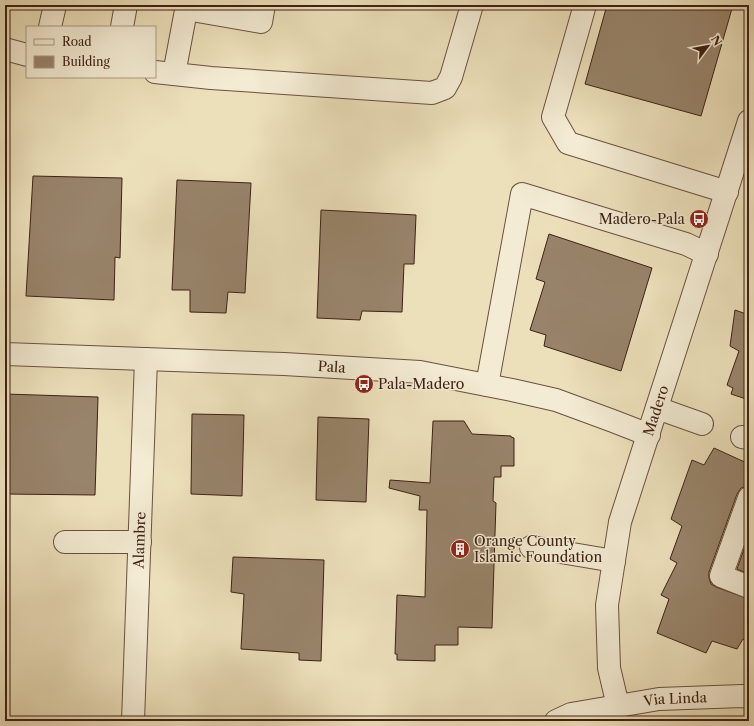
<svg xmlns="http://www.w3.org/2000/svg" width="754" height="726" viewBox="0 0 754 726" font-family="'Libre Caslon Text',serif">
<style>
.building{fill:#98846b;stroke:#3e2114}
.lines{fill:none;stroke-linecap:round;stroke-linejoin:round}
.minor-casing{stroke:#6a513e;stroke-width:24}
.minor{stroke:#f3ebd3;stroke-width:22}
.labels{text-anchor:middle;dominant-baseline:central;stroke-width:3;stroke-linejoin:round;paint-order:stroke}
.poi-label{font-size:14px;fill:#3e2114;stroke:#f3ebd3;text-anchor:start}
.street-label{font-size:14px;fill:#3e2114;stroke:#f3ebd3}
</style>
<rect width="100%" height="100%" fill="#ece0bb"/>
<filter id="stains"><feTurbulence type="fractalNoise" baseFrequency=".005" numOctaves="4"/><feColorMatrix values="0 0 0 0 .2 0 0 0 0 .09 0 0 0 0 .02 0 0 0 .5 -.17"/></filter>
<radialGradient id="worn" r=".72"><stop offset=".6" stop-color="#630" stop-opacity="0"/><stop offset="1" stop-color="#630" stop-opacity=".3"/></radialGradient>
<!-- building -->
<g class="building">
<polygon points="607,5 733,5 701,116 585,84"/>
<polygon points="33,176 122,178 120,258 115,257 114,300 26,296"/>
<polygon points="177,180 251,183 245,293 228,292 226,313 190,312 190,290 172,290"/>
<polygon points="321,210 416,215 414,264 404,264 402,312 362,311 360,320 317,318"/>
<polygon points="549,234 652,268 621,371 544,346 546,335 530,330 545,282 536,279"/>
<polygon points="735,310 749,315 749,400 731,394 733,388 727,385 739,351 730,346"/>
<polygon points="5,394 98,397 95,495 5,494"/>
<polygon points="192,414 244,415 242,496 191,494"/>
<polygon points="318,417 369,419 366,502 316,500"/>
<polygon points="433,421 464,421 472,434 511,436 511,437 514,438 514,466 501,466 501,477 494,477 493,501 496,503 492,628 458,627 458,645 435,645 435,661 397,660 397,654 395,654 397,595 425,597 427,510 419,510 420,496 389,488 390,480 430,483"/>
<polygon points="714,448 749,464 749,486 741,488 737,494 709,572 709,578 711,584 716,587 749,599 749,642 743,639 737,649 712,641 706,653 657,633 669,599 661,595 677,563 670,559 682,526 671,519 692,460 704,465"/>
<polygon points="749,535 749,574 737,569"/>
<polygon points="233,557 324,560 321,661 299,660 299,653 241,649 244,594 231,592"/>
</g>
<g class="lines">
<defs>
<g id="minor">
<polyline points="585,5 553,117 568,143 727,192"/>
<polyline points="186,9 261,22 264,5"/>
<polyline points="50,27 55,5"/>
<polyline points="122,27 126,5"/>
<polyline points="5,49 27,55"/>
<polyline points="155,72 211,78 432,93 445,88 451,77 472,5"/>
<polyline points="174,74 187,5"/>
<path id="s1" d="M5,354L284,364L420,372L512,390L556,400L613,421L649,435"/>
<polyline points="487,385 522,194 686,244 707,254"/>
<polyline points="657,408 702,424"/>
<polyline points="742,437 749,438"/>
<polyline points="749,498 721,576 749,587"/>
<polyline points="65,542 140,542"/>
<polyline points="531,547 614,561"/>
<path id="s2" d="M618,706L609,668L607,605L620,522L749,121"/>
<path id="s3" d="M133,721L146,359"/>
<path id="s4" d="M556,721L571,714L659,699L742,696L749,697"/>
</g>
</defs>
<!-- minor casing -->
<use href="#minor" class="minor-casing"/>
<!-- minor -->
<use href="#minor" class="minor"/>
</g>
<!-- icons -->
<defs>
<symbol id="bus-disc" viewBox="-11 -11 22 22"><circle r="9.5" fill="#8f2418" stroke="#f3ebd3"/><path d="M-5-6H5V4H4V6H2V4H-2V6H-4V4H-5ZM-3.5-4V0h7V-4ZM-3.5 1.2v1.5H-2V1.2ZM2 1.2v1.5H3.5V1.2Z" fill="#fff"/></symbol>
<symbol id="building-disc" viewBox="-11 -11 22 22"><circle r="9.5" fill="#8f2418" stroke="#f3ebd3"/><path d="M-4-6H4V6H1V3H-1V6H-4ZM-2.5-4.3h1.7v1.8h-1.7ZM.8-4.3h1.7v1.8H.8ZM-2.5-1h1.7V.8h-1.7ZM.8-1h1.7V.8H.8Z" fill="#fff"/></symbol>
</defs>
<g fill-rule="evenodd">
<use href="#bus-disc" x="688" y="208" width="22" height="22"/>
<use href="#bus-disc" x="353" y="373" width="22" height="22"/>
<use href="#building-disc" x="449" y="538" width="22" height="22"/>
</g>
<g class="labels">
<!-- poi labels -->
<g class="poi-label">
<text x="685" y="219" text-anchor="end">Madero-Pala</text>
<text x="378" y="384">Pala-Madero</text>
<text x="474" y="541">Orange County<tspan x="474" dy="16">Islamic Foundation</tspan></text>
</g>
<!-- street labels -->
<g class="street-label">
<text stroke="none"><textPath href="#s1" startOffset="327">Pala</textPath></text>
<text stroke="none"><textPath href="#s2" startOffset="303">Madero</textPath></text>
<text stroke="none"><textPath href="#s3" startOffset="181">Alambre</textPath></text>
<text stroke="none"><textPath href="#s4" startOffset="122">Via Linda</textPath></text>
</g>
</g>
<!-- margin -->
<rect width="754" height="726" fill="none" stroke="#ece0bb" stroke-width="20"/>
<rect x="6" y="6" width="742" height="714" fill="none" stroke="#3e2114" stroke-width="2"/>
<rect x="10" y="10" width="734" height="706" fill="none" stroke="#3e2114"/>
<!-- legend -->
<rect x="26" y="26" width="130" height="52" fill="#f3ebd3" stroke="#ab9a87"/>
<rect x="34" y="39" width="20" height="6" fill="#f3ebd3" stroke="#ab9a87"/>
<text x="62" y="46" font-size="12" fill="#3e2114">Road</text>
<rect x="34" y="56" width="20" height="12" fill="#98846b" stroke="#ab9a87"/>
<text x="62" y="66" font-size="12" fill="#3e2114">Building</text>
<!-- north arrow -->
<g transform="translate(708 46) rotate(58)" stroke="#f3ebd3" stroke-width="3" paint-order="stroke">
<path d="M0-3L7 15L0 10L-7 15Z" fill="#3e2114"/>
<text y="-6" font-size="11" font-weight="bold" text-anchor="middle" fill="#3e2114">N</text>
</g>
<rect width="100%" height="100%" filter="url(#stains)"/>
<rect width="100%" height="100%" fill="url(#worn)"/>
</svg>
